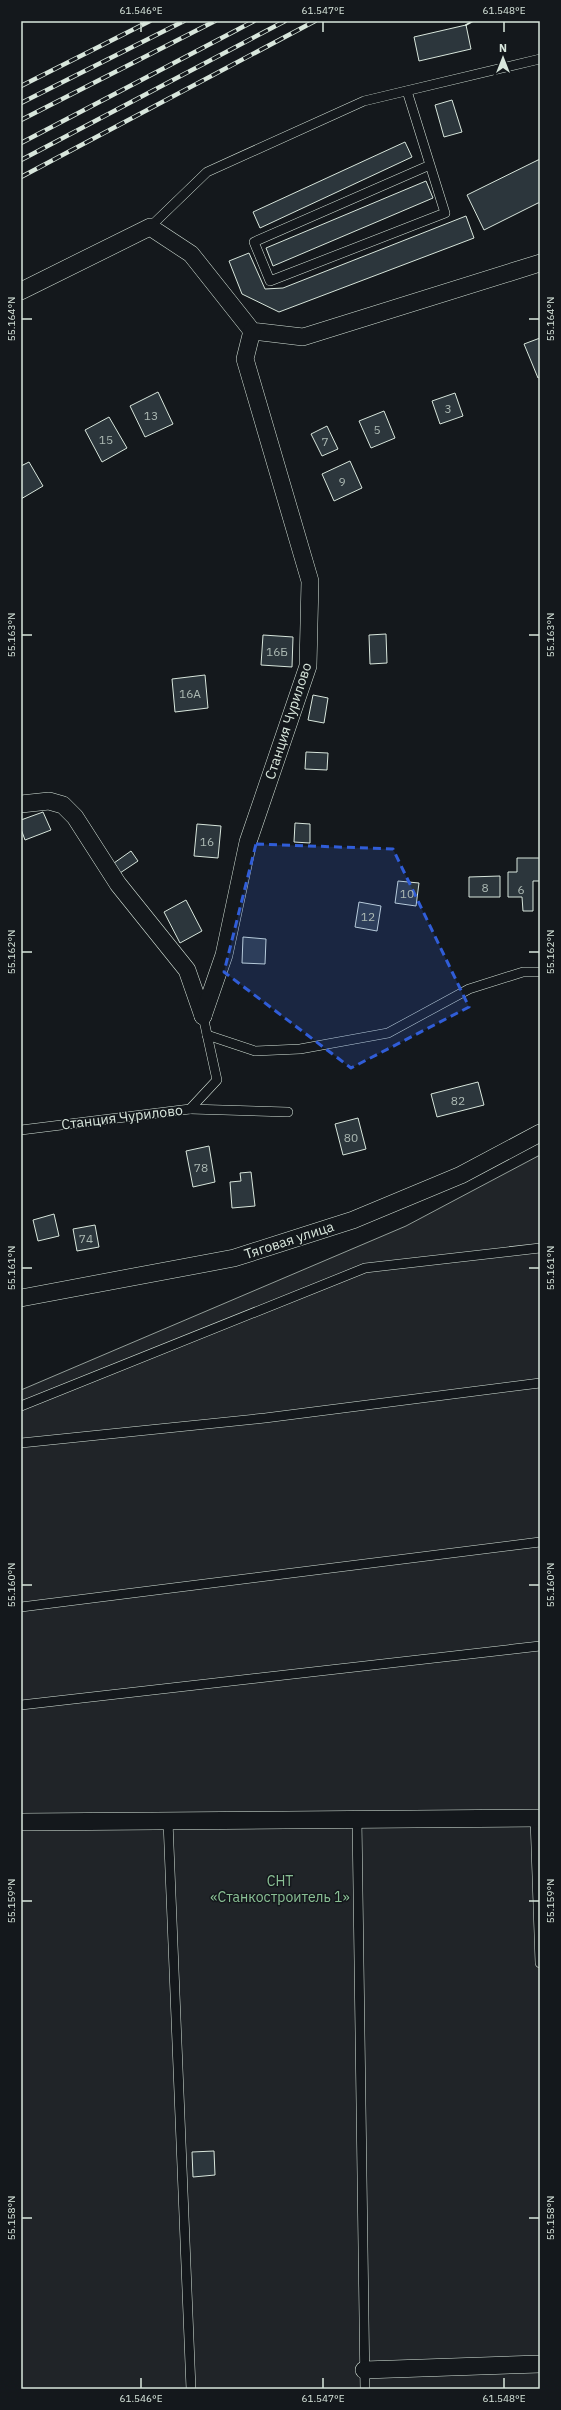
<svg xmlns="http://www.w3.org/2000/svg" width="561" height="2410" viewBox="0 0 561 2410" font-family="'IBM Plex Sans',sans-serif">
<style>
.green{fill:#202428;stroke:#939e99}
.building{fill:#2c363c;stroke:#d8e6dc}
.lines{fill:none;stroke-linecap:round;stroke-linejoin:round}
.lane-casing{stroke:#d8e6dc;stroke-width:10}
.street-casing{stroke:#d8e6dc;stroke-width:18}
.lane{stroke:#14181c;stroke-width:9}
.street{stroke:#14181c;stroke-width:17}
.rail-casing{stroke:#d8e6dc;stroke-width:4.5}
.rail{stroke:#14181c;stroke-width:3;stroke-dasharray:9;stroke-linecap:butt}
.wall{stroke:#d8e6dc;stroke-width:2}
.marked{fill:#305dd8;fill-opacity:0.2;stroke:#305dd8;stroke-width:3;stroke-dasharray:8 5;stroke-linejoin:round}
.ticks{fill:none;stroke:#d8e6dc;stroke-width:1.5}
.labels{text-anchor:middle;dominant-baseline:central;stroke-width:3;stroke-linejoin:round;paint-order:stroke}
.number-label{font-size:12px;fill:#adbab4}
.street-label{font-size:14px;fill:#d8e6dc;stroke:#14181c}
.park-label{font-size:14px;fill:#8ac095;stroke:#14181c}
.neatline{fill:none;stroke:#d8e6dc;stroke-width:1.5}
.ticks-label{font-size:10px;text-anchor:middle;fill:#d8e6dc}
</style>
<rect width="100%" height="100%" fill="#14181c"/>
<!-- green -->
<polygon class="green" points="540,1155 540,2389 21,2389 21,1390 406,1226"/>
<!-- building -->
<g class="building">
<polygon points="466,25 471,49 419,61 414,37"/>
<polygon points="452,100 462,132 444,137 435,105"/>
<polygon points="405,142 412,157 260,228 253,212"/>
<polygon points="540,159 540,202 484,230 467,195"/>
<polygon points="426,181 433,198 273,266 266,248"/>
<polygon points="466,216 474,238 279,312 242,294 229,261 249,253 265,289 283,288"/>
<polygon points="540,338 540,377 538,378 524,344"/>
<polygon points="158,392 173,424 145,437 130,406"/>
<polygon points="455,393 463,416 440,424 432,401"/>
<polygon points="384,411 395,438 371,448 359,421"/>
<polygon points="109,417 127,448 102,462 85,430"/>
<polygon points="327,426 338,449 322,456 311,434"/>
<polygon points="350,461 362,488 334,501 322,474"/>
<polygon points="29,462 43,486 21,499 21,466"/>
<polygon points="386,634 387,663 370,664 369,635"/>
<polygon points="263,635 293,637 292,667 261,665"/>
<polygon points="205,675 208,708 175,712 172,679"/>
<polygon points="313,695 328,698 324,723 308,720"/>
<polygon points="306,752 328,753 327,770 305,769"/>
<polygon points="43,812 51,830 25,840 21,829 21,820"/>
<polygon points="295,823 310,824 310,843 294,842"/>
<polygon points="197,824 221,826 218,858 194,856"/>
<polygon points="131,851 138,861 120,873 114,863"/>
<polygon points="517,858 540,858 540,881 533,881 533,911 523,911 522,897 508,897 508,872 517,872"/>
<polygon points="500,876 500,897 469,897 469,877"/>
<polygon points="398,881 419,883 416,906 395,903"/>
<polygon points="186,900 202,931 180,943 164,912"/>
<polygon points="359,902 381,906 377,931 355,927"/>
<polygon points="243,937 266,939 265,964 242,963"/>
<polygon points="478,1082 484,1105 437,1117 431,1094"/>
<polygon points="358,1118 366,1149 343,1155 335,1124"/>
<polygon points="209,1146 215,1182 193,1187 186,1151"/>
<polygon points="251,1172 255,1206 232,1208 230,1182 241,1181 240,1173"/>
<polygon points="54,1214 59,1236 38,1241 33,1220"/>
<polygon points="95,1225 99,1247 77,1251 73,1229"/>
<polygon points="214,2151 215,2175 193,2177 192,2152"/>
</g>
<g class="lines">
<defs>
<g id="lane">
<polyline points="407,91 445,213 270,281 254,242 430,165"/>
<polyline points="150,227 207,172 364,101 540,59"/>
<polyline points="207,1035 255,1051 300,1049 388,1033 469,989 523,972 540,972"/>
<polyline points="190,1109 288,1112"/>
<polyline points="21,1130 190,1109 217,1080 203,1016"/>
<polyline points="21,1406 365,1268 540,1248"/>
<polyline points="21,1443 265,1418 540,1383"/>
<polyline points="21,1607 540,1542"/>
<polyline points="21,1705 540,1646"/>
<polyline points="535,1818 540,1963"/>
<polyline points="357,1819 365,2389"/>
<polyline points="168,1821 191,2389"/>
</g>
<g id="street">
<polyline points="21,291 150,227 191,254 252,331 303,337 540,263"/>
<polyline points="21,804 49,801 63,805 75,817 118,884 187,970 203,1016"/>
<polyline points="203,1016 224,955 248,842 308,666 310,581 245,359 252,331"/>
<polyline points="21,1298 234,1258 353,1220 461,1175 540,1133"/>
<polyline points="21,1822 540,1818"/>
<polyline points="364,2370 540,2364"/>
</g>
</defs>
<!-- lane casing -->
<use href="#lane" class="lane-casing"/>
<!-- street casing -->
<use href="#street" class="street-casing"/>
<!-- lane -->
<use href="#lane" class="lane"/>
<!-- street -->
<use href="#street" class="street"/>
<defs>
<g id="rail">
<polyline points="21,86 150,21"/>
<polyline points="21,103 184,21"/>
<polyline points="21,120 215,21"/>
<polyline points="21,143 254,21"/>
<polyline points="21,160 285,21"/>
<polyline points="21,177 315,21"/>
</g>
</defs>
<!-- rail casing -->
<use href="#rail" class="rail-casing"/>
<!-- rail -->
<use href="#rail" class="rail"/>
<!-- wall -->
<polyline class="wall" points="466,25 473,21"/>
</g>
<!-- marked area -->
<path class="marked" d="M256,844L393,849L469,1007L351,1068L224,972Z"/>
<!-- ticks -->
<path class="ticks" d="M141,22V32M323,22V32M504,22V32M22,319H32M529,319H539M22,635H32M529,635H539M22,952H32M529,952H539M22,1268H32M529,1268H539M22,1585H32M529,1585H539M22,1901H32M529,1901H539M22,2218H32M529,2218H539M141,2378V2388M323,2378V2388M504,2378V2388"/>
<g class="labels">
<!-- number labels -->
<g class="number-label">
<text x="448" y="408">3</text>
<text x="151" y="415">13</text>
<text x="377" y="429">5</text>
<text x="106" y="439">15</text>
<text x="325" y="441">7</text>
<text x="342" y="481">9</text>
<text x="277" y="651">16Б</text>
<text x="190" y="693">16А</text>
<text x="207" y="841">16</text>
<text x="485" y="887">8</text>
<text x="521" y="889">6</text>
<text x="407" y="893">10</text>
<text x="368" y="916">12</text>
<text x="458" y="1100">82</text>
<text x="351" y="1137">80</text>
<text x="201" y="1167">78</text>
<text x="86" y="1238">74</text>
</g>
<!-- street labels -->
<g class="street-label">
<text transform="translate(288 721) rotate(-72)">Станция Чурилово</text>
<text transform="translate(122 1117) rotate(-7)">Станция Чурилово</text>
<text transform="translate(289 1240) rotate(-18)">Тяговая улица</text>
</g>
<!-- park labels -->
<g class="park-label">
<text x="280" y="1881">СНТ<tspan x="280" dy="16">«Станкостроитель 1»</tspan></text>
</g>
</g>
<!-- border -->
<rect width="561" height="2410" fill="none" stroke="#14181c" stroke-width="44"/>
<!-- north arrow -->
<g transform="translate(503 58)" stroke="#14181c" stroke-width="3" paint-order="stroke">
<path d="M0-3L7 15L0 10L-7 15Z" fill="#d8e6dc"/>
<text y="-6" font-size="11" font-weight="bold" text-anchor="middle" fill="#d8e6dc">N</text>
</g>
<rect x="22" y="22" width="517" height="2366" class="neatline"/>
<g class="ticks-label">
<text x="141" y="14">61.546°E</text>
<text x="323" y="14">61.547°E</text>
<text x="504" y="14">61.548°E</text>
<text transform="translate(11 319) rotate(-90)" y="4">55.164°N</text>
<text transform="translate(550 319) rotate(-90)" y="4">55.164°N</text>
<text transform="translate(11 635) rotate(-90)" y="4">55.163°N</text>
<text transform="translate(550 635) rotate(-90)" y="4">55.163°N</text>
<text transform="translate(11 952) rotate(-90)" y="4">55.162°N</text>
<text transform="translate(550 952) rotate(-90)" y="4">55.162°N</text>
<text transform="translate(11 1268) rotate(-90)" y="4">55.161°N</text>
<text transform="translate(550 1268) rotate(-90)" y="4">55.161°N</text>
<text transform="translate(11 1585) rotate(-90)" y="4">55.160°N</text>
<text transform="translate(550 1585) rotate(-90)" y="4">55.160°N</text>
<text transform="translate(11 1901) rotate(-90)" y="4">55.159°N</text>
<text transform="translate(550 1901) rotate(-90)" y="4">55.159°N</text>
<text transform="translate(11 2218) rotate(-90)" y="4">55.158°N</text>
<text transform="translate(550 2218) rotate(-90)" y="4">55.158°N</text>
<text x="141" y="2402">61.546°E</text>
<text x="323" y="2402">61.547°E</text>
<text x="504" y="2402">61.548°E</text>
</g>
</svg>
